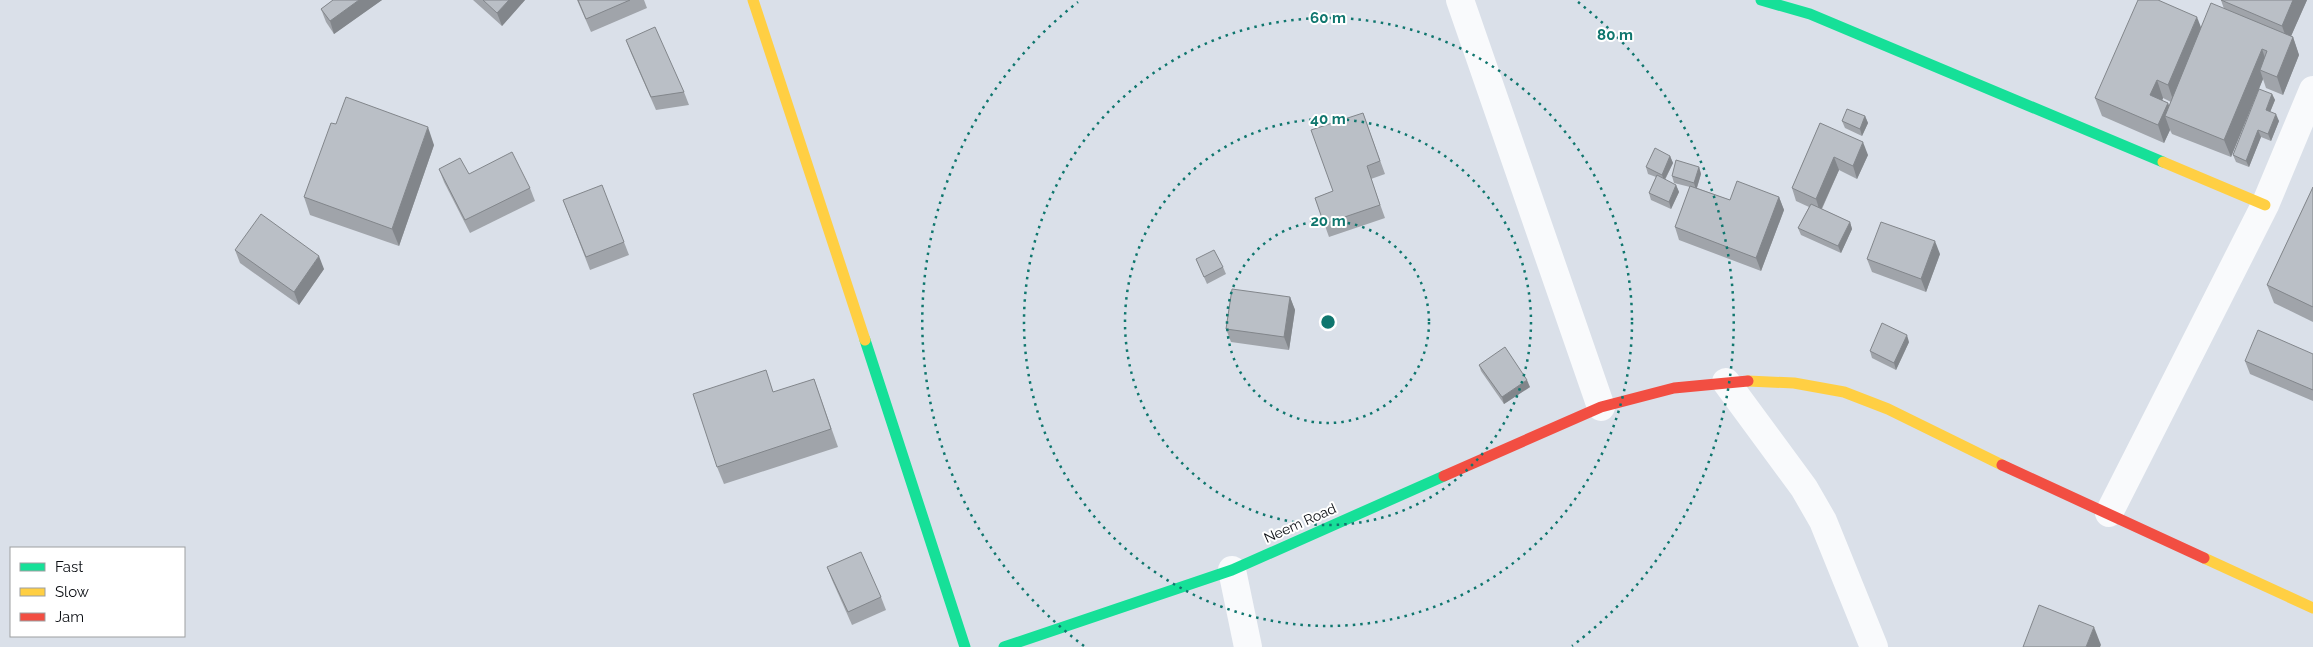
<svg xmlns="http://www.w3.org/2000/svg" width="2313" height="647" viewBox="0 0 2313 647" font-family="Raleway,sans-serif">
<style>
.lines{fill:none;stroke-linecap:round;stroke-linejoin:round}
.street{stroke:#f9fafc;stroke-width:28}
.fast{stroke:#16e098;stroke-width:11}
.slow{stroke:#ffcf43;stroke-width:11}
.jam{stroke:#f24e42;stroke-width:11}
.wall{fill:#a0a4aa;fill-rule:evenodd}
.shaded-wall{fill:#82868b}
.building{fill:#babfc6;stroke:#82868b}
.ring{fill:none;stroke:#0f766e;stroke-width:2.5;stroke-dasharray:2.5 5}
.labels{text-anchor:middle;dominant-baseline:central;stroke-width:4;stroke-linejoin:round;paint-order:stroke}
.street-label{font-size:14px;fill:#0b0e13;stroke:#fff}
.centre{fill:#0f766e;stroke:#fff;stroke-width:2.5}
.ring-label{font-size:15px;text-anchor:middle;font-weight:bold;fill:#0f766e;stroke:#fff;stroke-width:4;stroke-linejoin:round;paint-order:stroke}
</style>
<rect width="100%" height="100%" fill="#dae0e9"/>
<g class="lines">
<!-- street -->
<g class="street">
<polyline points="1460,0 1601,407"/>
<polyline points="1726,382 1804,488 1823,521 1874,647"/>
<polyline points="2109,513 2265,205 2313,90"/>
<polyline points="1232,570 1248,647"/>
</g>
<!-- fast -->
<g class="fast">
<polyline points="1761,0 1810,14 2163,162"/>
<polyline points="865,340 965,647"/>
<polyline points="1004,647 1232,570 1444,476"/>
</g>
<!-- slow -->
<g class="slow">
<polyline points="753,0 865,340"/>
<polyline points="2163,162 2265,205"/>
<polyline points="1748,381 1794,383 1844,392 1888,409 2002,465"/>
<polyline points="2204,558 2313,608"/>
</g>
<!-- jam -->
<g class="jam">
<polyline points="2002,465 2204,558"/>
<polyline points="1444,476 1601,407 1674,388 1748,381"/>
</g>
</g>
<!-- wall -->
<g class="wall">
<polygon points="333,0 382,0 334,34 326,22 321,9"/>
<polygon points="473,0 525,0 502,26"/>
<polygon points="577,0 644,0 647,8 591,32"/>
<path d="M2221,0H2307L2291,36L2293,37L2299,55L2283,95L2266,88L2263,79L2231,157L2172,134L2170,130L2164,143L2102,116L2095,98L2201,28L2224,9ZM2163,98L2171,102L2169,106L2168,103L2162,101Z"/>
<polygon points="626,40 684,92 689,105 656,110 631,53"/>
<polygon points="2272,94 2275,100 2270,112 2279,121 2271,141 2261,137 2249,167 2236,162 2233,155"/>
<polygon points="1363,113 1385,174 1371,179 1385,218 1329,237 1315,198 1333,191"/>
<polygon points="1865,116 1868,123 1862,136 1845,128 1842,121"/>
<polygon points="1820,123 1868,155 1857,179 1839,170 1822,209 1850,222 1852,229 1841,253 1801,235 1798,228 1809,207 1796,201 1792,188"/>
<polygon points="336,124 434,145 399,246 310,215 304,197"/>
<polygon points="1670,156 1673,163 1665,180 1676,185 1679,192 1671,209 1651,200 1649,193 1656,177 1648,174 1646,167"/>
<polygon points="1699,167 1701,174 1697,188 1730,200 1779,197 1784,210 1761,271 1679,240 1675,227 1690,187 1674,183 1672,176"/>
<polygon points="439,169 469,174 530,188 535,201 470,233 444,182"/>
<polygon points="2313,187 2313,322 2274,303 2267,285"/>
<polygon points="563,200 624,242 629,255 590,270"/>
<polygon points="235,250 324,269 299,305 240,263"/>
<polygon points="1940,254 1926,292 1872,272 1867,259"/>
<polygon points="1196,259 1223,267 1226,274 1207,284"/>
<polygon points="1290,297 1295,310 1289,350 1231,342 1226,329"/>
<polygon points="1909,342 1896,370 1872,358 1870,351"/>
<polygon points="2313,354 2313,401 2250,374 2245,361"/>
<polygon points="1479,365 1530,387 1504,404 1481,371"/>
<polygon points="814,379 838,447 724,484 717,467"/>
<polygon points="827,567 881,597 886,610 852,625 832,580"/>
</g>
<!-- shaded-wall -->
<g class="shaded-wall">
<polygon points="359,0 382,0 334,34 330,21"/>
<polygon points="509,0 525,0 502,26 497,13"/>
<polygon points="2293,0 2307,0 2288,43 2282,26"/>
<polygon points="2197,17 2204,35 2174,103 2168,85"/>
<polygon points="2293,37 2299,55 2283,95 2277,77"/>
<polygon points="2262,49 2268,67 2260,70 2263,79 2231,157 2224,140"/>
<polygon points="2157,80 2163,98 2157,113 2150,95"/>
<polygon points="2272,94 2275,100 2268,117 2266,110"/>
<polygon points="2168,103 2174,119 2165,116 2170,130 2164,143 2158,125"/>
<polygon points="2276,114 2279,121 2271,141 2268,134"/>
<polygon points="1865,116 1868,123 1862,136 1860,129"/>
<polygon points="428,127 434,145 399,246 392,229"/>
<polygon points="2258,130 2261,137 2249,167 2246,161"/>
<polygon points="1863,142 1868,155 1857,179 1853,166"/>
<polygon points="1670,156 1673,163 1664,181 1662,175"/>
<polygon points="1834,157 1839,170 1820,212 1816,199"/>
<polygon points="1699,167 1701,174 1696,190 1694,183"/>
<polygon points="1676,185 1679,192 1671,209 1669,202"/>
<polygon points="1779,197 1784,210 1761,271 1756,258"/>
<polygon points="1850,222 1852,229 1841,253 1838,246"/>
<polygon points="1935,241 1940,254 1926,292 1921,279"/>
<polygon points="319,256 324,269 299,305 294,292"/>
<polygon points="1290,297 1295,310 1289,350 1284,337"/>
<polygon points="1907,335 1909,342 1896,370 1894,363"/>
<polygon points="1527,380 1530,387 1504,404 1502,397"/>
<polygon points="2094,627 2101,645 2100,647 2086,647"/>
</g>
<!-- building -->
<g class="building">
<polygon points="333,0 359,0 330,21 321,9"/>
<polygon points="483,0 509,0 497,13"/>
<polygon points="578,0 630,0 586,19"/>
<polygon points="2138,0 2158,0 2197,17 2168,85 2157,80 2150,95 2168,103 2158,125 2095,98"/>
<polygon points="2221,0 2293,0 2282,26"/>
<polygon points="2211,3 2293,37 2277,77 2260,70 2267,51 2262,49 2224,140 2165,116"/>
<polygon points="655,27 684,92 651,97 626,40"/>
<polygon points="2259,89 2272,94 2266,110 2276,114 2268,134 2258,130 2246,161 2233,155"/>
<polygon points="346,97 428,127 392,229 304,197 331,123 336,124"/>
<polygon points="1847,109 1865,116 1860,129 1842,121"/>
<polygon points="1363,113 1380,161 1367,166 1380,205 1324,224 1315,198 1333,191 1311,130"/>
<polygon points="1820,123 1863,142 1853,166 1834,157 1816,199 1792,188"/>
<polygon points="1655,148 1670,156 1662,175 1646,167"/>
<polygon points="512,152 530,188 465,220 439,169 460,158 469,174"/>
<polygon points="1676,160 1699,167 1694,183 1672,176"/>
<polygon points="1657,175 1676,185 1669,202 1649,193"/>
<polygon points="1737,181 1779,197 1756,258 1675,227 1690,186 1730,200"/>
<polygon points="602,185 624,242 586,257 563,200"/>
<polygon points="2313,187 2313,307 2267,285"/>
<polygon points="1811,204 1850,222 1838,246 1798,228"/>
<polygon points="261,214 319,256 294,292 235,250"/>
<polygon points="1881,222 1935,241 1921,279 1867,259"/>
<polygon points="1214,250 1223,267 1204,277 1196,259"/>
<polygon points="1232,289 1290,297 1284,337 1226,329"/>
<polygon points="1882,323 1907,335 1894,363 1870,351"/>
<polygon points="2258,330 2313,354 2313,390 2245,361"/>
<polygon points="1505,347 1527,380 1502,397 1479,365"/>
<polygon points="766,370 773,392 814,379 831,429 717,467 693,394"/>
<polygon points="861,552 881,597 848,612 827,567"/>
<polygon points="2039,605 2094,627 2086,647 2023,647"/>
</g>
<!-- distance rings -->
<g class="ring">
<circle cx="1328" cy="322" r="101"/>
<circle cx="1328" cy="322" r="203"/>
<circle cx="1328" cy="322" r="304"/>
<path d="M1084 646A406 406 0 0 1 1078 2M1578 2A406 406 0 0 1 1572 646"/>
</g>
<g class="labels">
<!-- street labels -->
<g class="street-label">
<text transform="translate(1300 523) rotate(-24)">Neem Road</text>
</g>
</g>
<circle cx="1328" cy="322" r="8" class="centre"/>
<g class="ring-label">
<text x="1328" y="23">60 m</text>
<text x="1615" y="40">80 m</text>
<text x="1328" y="124">40 m</text>
<text x="1328" y="226">20 m</text>
</g>
<!-- legend -->
<rect x="10" y="547" width="175" height="90" fill="#ffffff" stroke="#9d9fa1"/>
<rect x="20" y="563" width="25" height="8" fill="#16e098" stroke="#9d9fa1"/>
<text x="55" y="572" font-size="15" fill="#0b0e13">Fast</text>
<rect x="20" y="588" width="25" height="8" fill="#ffcf43" stroke="#9d9fa1"/>
<text x="55" y="597" font-size="15" fill="#0b0e13">Slow</text>
<rect x="20" y="613" width="25" height="8" fill="#f24e42" stroke="#9d9fa1"/>
<text x="55" y="622" font-size="15" fill="#0b0e13">Jam</text>
</svg>
